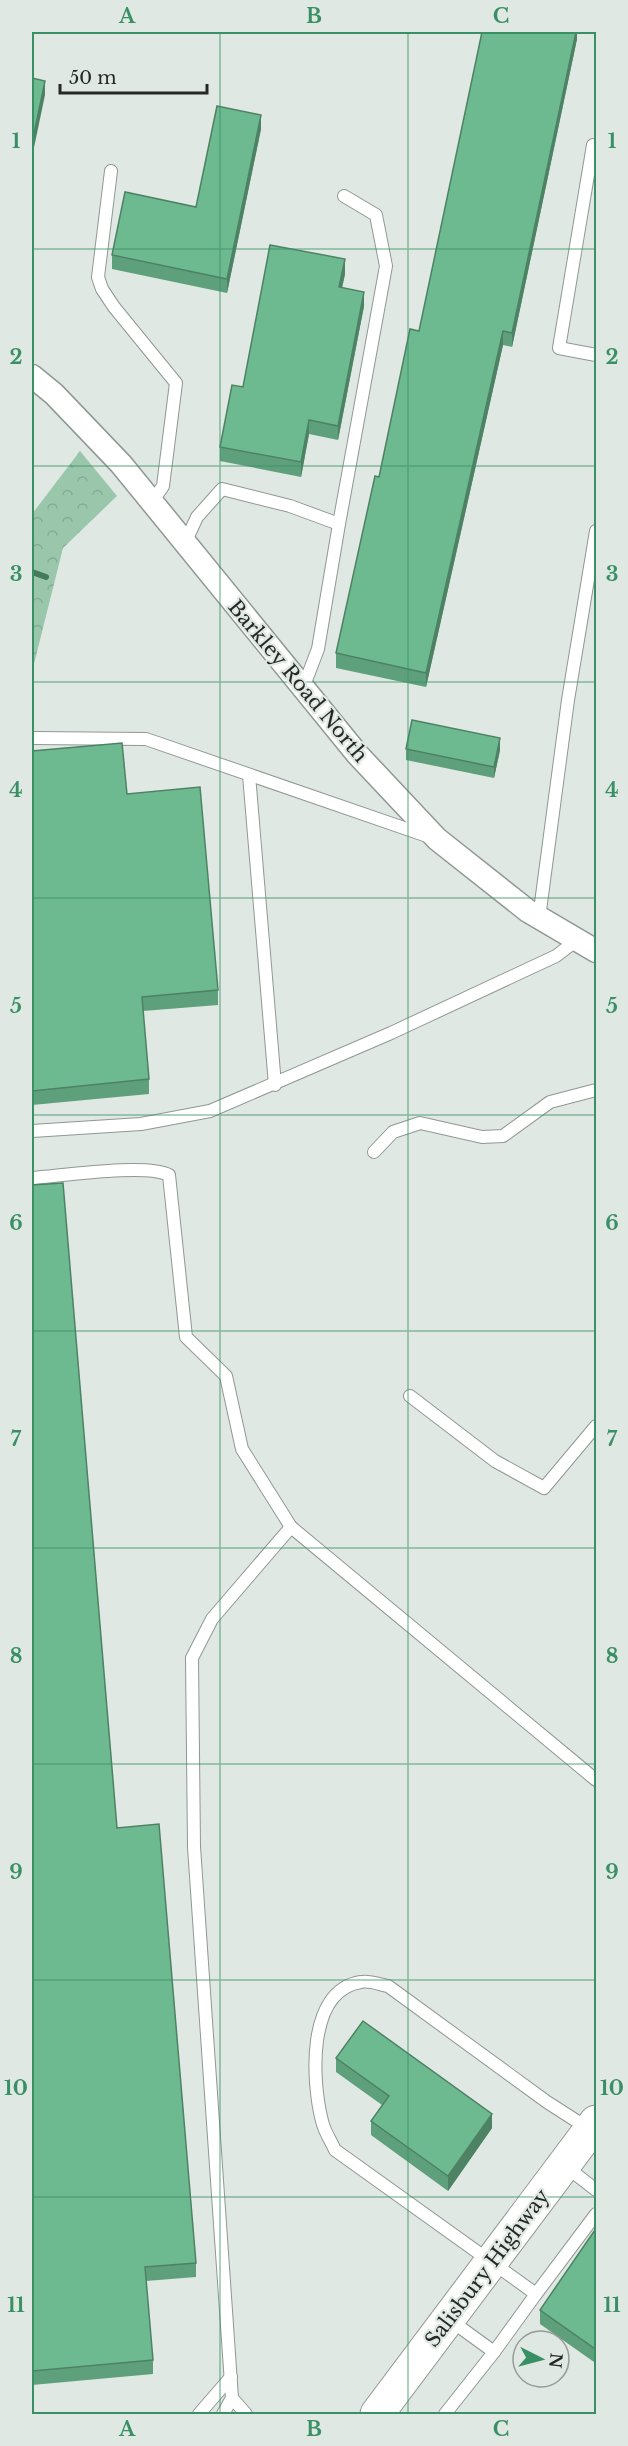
<svg xmlns="http://www.w3.org/2000/svg" width="628" height="2446" viewBox="0 0 628 2446" font-family="'Libre Baskerville',serif">
<style>
.forest{fill:url(#forest-crowns)}
.lines{fill:none;stroke-linecap:round;stroke-linejoin:round}
.stream{stroke:#447a5d;stroke-width:6}
.service-casing{stroke:#909893;stroke-width:14}
.minor-casing{stroke:#909893;stroke-width:25}
.trunk-casing{stroke:#909893;stroke-width:35}
.service{stroke:#fff;stroke-width:12}
.minor{stroke:#fff;stroke-width:22}
.trunk{stroke:#fff;stroke-width:33}
.wall{fill:#5fa07c}
.shaded-wall{fill:#4d8265}
.building{fill:#6eba90;stroke:#4d8265;stroke-width:1.5}
.grid{fill:none;stroke:#399064;stroke-width:1.5;stroke-opacity:0.55}
.labels{text-anchor:middle;dominant-baseline:central;stroke-width:4.5;stroke-linejoin:round;paint-order:stroke}
.street-label{font-size:20px;fill:#252826;stroke:#dfe8e2}
.neatline{fill:none;stroke:#399064;stroke-width:2}
.grid-label{font-size:20px;text-anchor:middle;font-weight:bold;fill:#399064}
</style>
<defs>
<pattern id="forest-crowns" width="20" height="18" patternUnits="userSpaceOnUse" patternTransform="scale(1.5)"><rect width="20" height="18" fill="#9ac7ac"/><path d="M2 6a3 3 0 1 1 6 0M12 15a3 3 0 1 1 6 0" fill="none" stroke="#85ab94"/></pattern>
</defs>
<rect width="100%" height="100%" fill="#dfe8e2"/>
<!-- forest -->
<polygon class="forest" points="80,451 117,496 63,548 32,672 32,514"/>
<g class="lines">
<!-- stream -->
<polyline class="stream" points="32,572 46,577"/>
<defs>
<g id="service">
<polyline points="596,146 593,145 559,348 596,355"/>
<polyline points="111,171 98,277 102,289 114,307 176,383 163,486 152,502"/>
<polyline points="339,524 386,266 376,215 344,196"/>
<polyline points="185,543 197,517 222,489 290,506 339,524 318,649 303,688"/>
<polyline points="32,738 146,739 430,837"/>
<polyline points="249,775 275,1085"/>
<polyline points="539,918 568,700 596,531"/>
<polyline points="32,1131 141,1124 210,1111 391,1033 556,956 577,940"/>
<polyline points="374,1152 393,1132 420,1123 482,1137 503,1136 550,1102 596,1090"/>
<path d="M32,1178C61,1176 146,1163 169,1175L186,1337L226,1376L242,1449L291,1527"/>
<polyline points="410,1396 495,1461 544,1488 596,1426"/>
<polyline points="564,2165 596,2190"/>
<polyline points="536,2294 596,2214"/>
<path d="M494,2352L536,2294L335,2150C331,2141 324,2131 322,2121C312,2082 306,1990 361,1982C369,1980 381,1985 388,1986L547,2102L589,2129"/>
<polyline points="232,2398 194,1847 192,1658 212,1619 291,1527 596,1780"/>
<polyline points="199,2414 231,2377"/>
<polyline points="223,2414 232,2398 246,2414"/>
<polyline points="445,2414 494,2352 450,2320"/>
</g>
<polyline id="minor" points="32,376 54,394 121,464 358,755 437,839 528,911 596,951"/>
<polyline id="trunk" points="377,2414 596,2122"/>
</defs>
<!-- service casing -->
<use href="#service" class="service-casing"/>
<!-- minor casing -->
<use href="#minor" class="minor-casing"/>
<!-- trunk casing -->
<use href="#trunk" class="trunk-casing"/>
<!-- service -->
<use href="#service" class="service"/>
<!-- minor -->
<use href="#minor" class="minor"/>
<!-- trunk -->
<use href="#trunk" class="trunk"/>
</g>
<!-- wall -->
<g class="wall">
<polygon points="577,32 577,39 512,347 503,345 426,687 336,668 336,653 379,477 419,331"/>
<polygon points="261,129 227,293 112,269 112,255 196,207"/>
<polygon points="345,274 342,288 364,306 338,440 309,434 301,477 220,461 220,447 243,387"/>
<polygon points="406,749 500,750 494,778 406,760"/>
<polygon points="32,751 127,794 218,990 218,1005 143,1011 149,1079 149,1094 32,1105"/>
<polygon points="32,1185 117,1828 196,2263 196,2277 146,2281 153,2360 153,2374 32,2385"/>
<polygon points="336,2058 492,2128 448,2191 371,2135 371,2121 382,2105 336,2072"/>
<polygon points="597,2227 597,2359 594,2362 540,2324 540,2310"/>
</g>
<!-- shaded-wall -->
<g class="shaded-wall">
<polygon points="576,32 577,32 577,39 512,347 512,333"/>
<polygon points="45,81 45,95 32,157 32,143"/>
<polygon points="261,115 261,129 227,293 227,279"/>
<polygon points="345,259 345,274 339,301 339,287"/>
<polygon points="364,292 364,306 338,440 338,426"/>
<polygon points="503,331 503,345 426,687 426,673"/>
<polygon points="309,420 309,434 301,477 301,462"/>
<polygon points="500,738 500,750 494,778 494,767"/>
<polygon points="492,2114 492,2128 448,2191 448,2176"/>
<polygon points="597,2345 597,2359 594,2362 594,2348"/>
</g>
<!-- building -->
<g class="building">
<polygon points="482,32 576,32 512,333 503,331 426,673 336,653 375,476 379,477 410,329 419,331"/>
<polygon points="32,78 45,81 32,143"/>
<polygon points="217,106 261,115 227,279 112,255 125,192 196,207"/>
<polygon points="270,245 345,259 339,287 364,292 338,426 309,420 301,462 220,447 232,385 243,387"/>
<polygon points="412,720 500,738 494,767 406,749"/>
<polygon points="122,743 127,794 200,787 218,990 142,997 149,1079 32,1091 32,751"/>
<polygon points="63,1183 117,1828 159,1824 196,2263 145,2267 153,2360 32,2371 32,1185"/>
<polygon points="363,2021 492,2114 448,2176 371,2121 389,2096 336,2058"/>
<polygon points="597,2227 597,2345 594,2348 540,2310"/>
</g>
<!-- grid -->
<path class="grid" d="M220,32V2414M408,32V2414M32,249H596M32,466H596M32,682H596M32,898H596M32,1115H596M32,1331H596M32,1548H596M32,1764H596M32,1980H596M32,2197H596"/>
<g class="labels">
<!-- street labels -->
<g class="street-label">
<text transform="translate(298 681) rotate(50)">Barkley Road North</text>
<text transform="translate(487 2268) rotate(-53)">Salisbury Highway</text>
</g>
</g>
<!-- border -->
<rect width="628" height="2446" fill="none" stroke="#dfe8e2" stroke-width="66"/>
<!-- north arrow -->
<g transform="translate(541 2359) rotate(96)"><circle r="28" fill="#dfe8e2" stroke="#959b97" stroke-width="1.5"/>
<path d="M0-4.5L10 22L0 15L-10 22Z" fill="#399064"/>
<text y="-9" font-size="16" font-weight="bold" text-anchor="middle" fill="#252826">N</text>
</g>
<!-- scale -->
<path d="M60 84v9h147v-9" fill="none" stroke="#252826" stroke-width="3"/>
<text x="69" y="84" font-size="18" fill="#252826" stroke="#dfe8e2" stroke-width="4.5" paint-order="stroke">50 m</text>
<rect x="33" y="33" width="562" height="2380" class="neatline"/>
<g class="grid-label">
<text x="127" y="23">A</text>
<text x="314" y="23">B</text>
<text x="501" y="23">C</text>
<text x="16" y="148">1</text>
<text x="612" y="148">1</text>
<text x="16" y="364">2</text>
<text x="612" y="364">2</text>
<text x="16" y="581">3</text>
<text x="612" y="581">3</text>
<text x="16" y="797">4</text>
<text x="612" y="797">4</text>
<text x="16" y="1013">5</text>
<text x="612" y="1013">5</text>
<text x="16" y="1230">6</text>
<text x="612" y="1230">6</text>
<text x="16" y="1446">7</text>
<text x="612" y="1446">7</text>
<text x="16" y="1663">8</text>
<text x="612" y="1663">8</text>
<text x="16" y="1879">9</text>
<text x="612" y="1879">9</text>
<text x="16" y="2095">10</text>
<text x="612" y="2095">10</text>
<text x="16" y="2312">11</text>
<text x="612" y="2312">11</text>
<text x="127" y="2436">A</text>
<text x="314" y="2436">B</text>
<text x="501" y="2436">C</text>
</g>
</svg>
